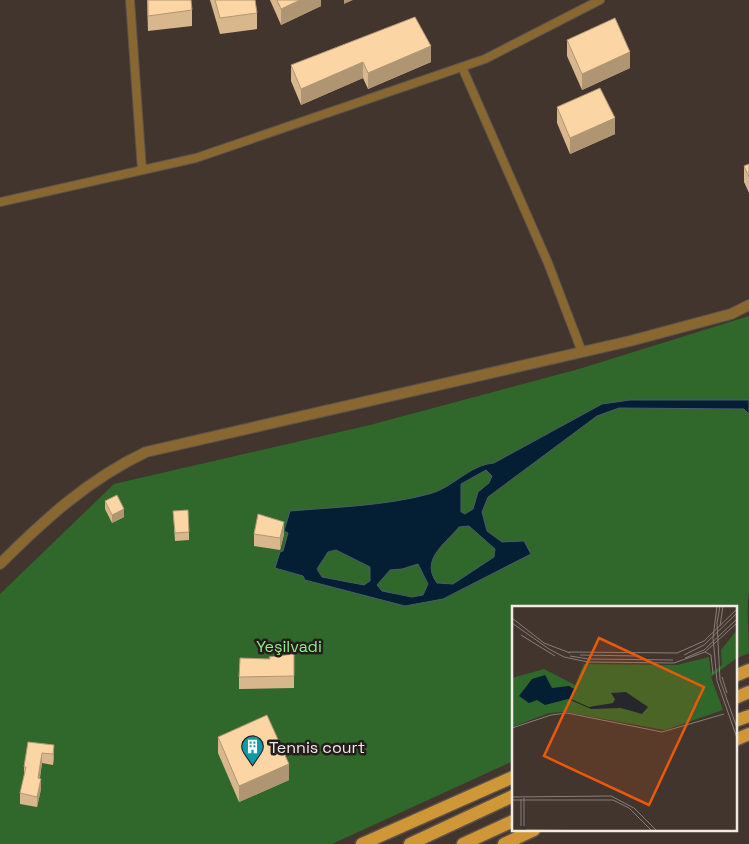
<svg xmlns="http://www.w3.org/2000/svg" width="749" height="844" viewBox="0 0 749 844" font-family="'Space Grotesk',sans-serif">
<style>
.green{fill:#30682b}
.water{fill:#041e33;stroke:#4b5b69;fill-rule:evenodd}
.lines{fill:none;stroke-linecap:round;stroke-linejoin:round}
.minor-casing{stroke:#5d524b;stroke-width:10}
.tertiary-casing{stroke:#5d524b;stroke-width:12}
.primary-casing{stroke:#5d524b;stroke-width:15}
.minor{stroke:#896730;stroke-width:8}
.tertiary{stroke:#896730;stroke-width:10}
.primary{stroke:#cf9736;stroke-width:12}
.wall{fill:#d9b78d}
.shaded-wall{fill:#b09573}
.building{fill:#fcd5a4;stroke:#b09573}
.labels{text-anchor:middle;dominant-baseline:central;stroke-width:5;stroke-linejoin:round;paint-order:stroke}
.park-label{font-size:16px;fill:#94ee8b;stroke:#231e1b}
.poi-label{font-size:16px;fill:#f2eae6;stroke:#231e1b;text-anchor:start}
.inset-road{fill:none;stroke:#887d78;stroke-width:1}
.view{fill:#e8590c;fill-opacity:0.15;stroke:#e8590c;stroke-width:2.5}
.inset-edge{fill:none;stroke:#f2eae6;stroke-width:2.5}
</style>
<rect width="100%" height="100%" fill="#41352e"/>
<!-- green -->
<path class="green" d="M749,316V591C746,612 749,632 749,653L735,659V608H513V761L332,844H0V594L114,484L370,425L579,369Z"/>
<!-- water -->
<path class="water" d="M630,400H749V414L744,409L619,408L597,416L488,497L482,512L487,531L502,542L524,541L531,554L443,599L405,606L305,580L303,576L275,568L280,552L283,551L288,533L284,531L290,511C336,507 384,506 429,494C453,488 469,465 494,463L602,404ZM486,470L492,476L489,483L478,492L473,509L465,514L461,512V484ZM469,526L495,549L494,557L453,584L437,583C420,560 444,545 459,527ZM336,550L370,567V581L364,585L322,577L317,569L328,552ZM418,564L428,584L423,595L412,597L382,591L377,585L390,570L402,569Z"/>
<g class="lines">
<defs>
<g id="minor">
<polyline points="130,0 142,170"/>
<polyline points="462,67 548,263 582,352"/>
<polyline points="0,202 196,158 485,59 600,0"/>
</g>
<path id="tertiary" d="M0,564C45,519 89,479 146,452L630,341L731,314L749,305"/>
<g id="primary">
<polyline points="735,676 749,670"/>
<polyline points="735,698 749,692"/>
<polyline points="735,721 749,716"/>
<polyline points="735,740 749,734"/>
<polyline points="362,844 513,777"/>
<polyline points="410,844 513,796"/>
<polyline points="463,844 513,821"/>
<polyline points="504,844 534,830"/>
</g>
</defs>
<!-- minor casing -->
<use href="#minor" class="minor-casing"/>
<!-- tertiary casing -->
<use href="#tertiary" class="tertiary-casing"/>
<!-- primary casing -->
<use href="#primary" class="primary-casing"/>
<!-- minor -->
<use href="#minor" class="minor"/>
<!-- tertiary -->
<use href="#tertiary" class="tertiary"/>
<!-- primary -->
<use href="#primary" class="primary"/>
</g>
<!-- wall -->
<g class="wall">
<polygon points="147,0 192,10 192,26 148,31"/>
<polygon points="210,0 255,0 257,13 257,29 220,34"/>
<polygon points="270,0 321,0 321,6 281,25"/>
<polygon points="415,17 431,62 368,89 363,78 301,105 291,81 291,65"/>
<polygon points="567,40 630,68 582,90 567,56"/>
<polygon points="557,107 615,134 570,154 557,123"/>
<polygon points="749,164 749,193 744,182 744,166"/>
<polygon points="105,501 124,517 112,523 105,509"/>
<polygon points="173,511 189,532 189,540 175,541"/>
<polygon points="254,534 284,534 280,550 254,546"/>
<polygon points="294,654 294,688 239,689 239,677 269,659"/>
<polygon points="218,737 289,780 239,802 218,753"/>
<polygon points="28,742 54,745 54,756 53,765 42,763 40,778 41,789 37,807 20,804 20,793 24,776 24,767"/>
</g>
<!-- shaded-wall -->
<g class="shaded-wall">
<polygon points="300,0 321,0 321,6 281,25 281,9"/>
<polygon points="344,0 353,0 344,4"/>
<polygon points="431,46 431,62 368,89 368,73"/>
<polygon points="630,52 630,68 582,90 582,74"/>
<polygon points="363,62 363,78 301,105 301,89"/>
<polygon points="615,118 615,134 570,154 570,138"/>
<polygon points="124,509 124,517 112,523 112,515"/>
<polygon points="284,522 284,534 280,550 280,538"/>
<polygon points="54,745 54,756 53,765 53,754"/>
<polygon points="42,753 42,763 38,788 38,778"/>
<polygon points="289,764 289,780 239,802 239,786"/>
<polygon points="41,779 41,789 37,807 37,797"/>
</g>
<!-- building -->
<g class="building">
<polygon points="148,0 191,0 192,10 148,16"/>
<polygon points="215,0 255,0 257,13 220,18"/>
<polygon points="277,0 300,0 281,9"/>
<polygon points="415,17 431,46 368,73 363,62 301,89 291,65"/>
<polygon points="615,18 630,52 582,74 567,40"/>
<polygon points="600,88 615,118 570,138 557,107"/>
<polygon points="749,164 749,177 744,166"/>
<polygon points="117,495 124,509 112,515 105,501"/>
<polygon points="188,510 189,532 175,533 173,511"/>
<polygon points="258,514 284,522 280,538 254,534"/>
<polygon points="294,654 294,676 239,677 240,658 270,659 269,657"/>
<polygon points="267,715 289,764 239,786 218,737"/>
<polygon points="28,742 54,745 53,754 42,753 38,778 41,779 37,797 20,793 26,767 24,767"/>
</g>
<!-- icons -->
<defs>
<symbol id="building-pin" viewBox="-11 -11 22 30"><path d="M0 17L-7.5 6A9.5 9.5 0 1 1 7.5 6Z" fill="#0f9aa8" stroke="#231e1b"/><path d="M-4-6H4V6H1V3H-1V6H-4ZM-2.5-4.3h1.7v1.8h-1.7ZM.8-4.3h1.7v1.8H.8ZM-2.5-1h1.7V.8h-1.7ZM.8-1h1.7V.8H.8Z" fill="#fff"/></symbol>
</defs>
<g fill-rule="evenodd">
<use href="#building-pin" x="240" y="734" width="25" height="34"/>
</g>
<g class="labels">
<!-- park labels -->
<g class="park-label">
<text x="289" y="646">Yeşilvadi</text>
</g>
<!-- poi labels -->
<g class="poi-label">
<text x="269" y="747">Tennis court</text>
</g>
</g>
<!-- overview -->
<g transform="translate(512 606)">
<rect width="225" height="225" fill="#41352e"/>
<path d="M225,24V52L199,71L211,104L153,124L53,106L37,107L0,121V72L32,63L63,79L72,58L165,59L197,51L199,67L210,59L209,44Z" fill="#30682b"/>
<path d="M33,69L40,82L57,80L64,84L59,93L77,101L101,97L103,93L99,87L114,86L136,101L130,108L109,102L79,103L56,93L33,99L25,94L17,97L7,90L20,73Z" fill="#041e33"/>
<path class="inset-road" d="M205,0L201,32L205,75L225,132M208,0L205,17L208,74L225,122M0,12L32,37L58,47M0,17L37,43M208,20L211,0M9,29L43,50M37,43L52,51L76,56L162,57L193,46L225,17M57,46L165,47L192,35L225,3M193,46L199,49L201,68M68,49L126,50M172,49L192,39L225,7M58,50L77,53L161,54M173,52L192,44L225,13M210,71L215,87M0,122L39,109L55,107L150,126L212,108M0,191L99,190L122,202L145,225M12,192V220M0,194H101L117,202L140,225M9,220V193M14,224L100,225"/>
<path class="view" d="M87,32L192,81L137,199L32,150Z"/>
<rect width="225" height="225" class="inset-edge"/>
</g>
</svg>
